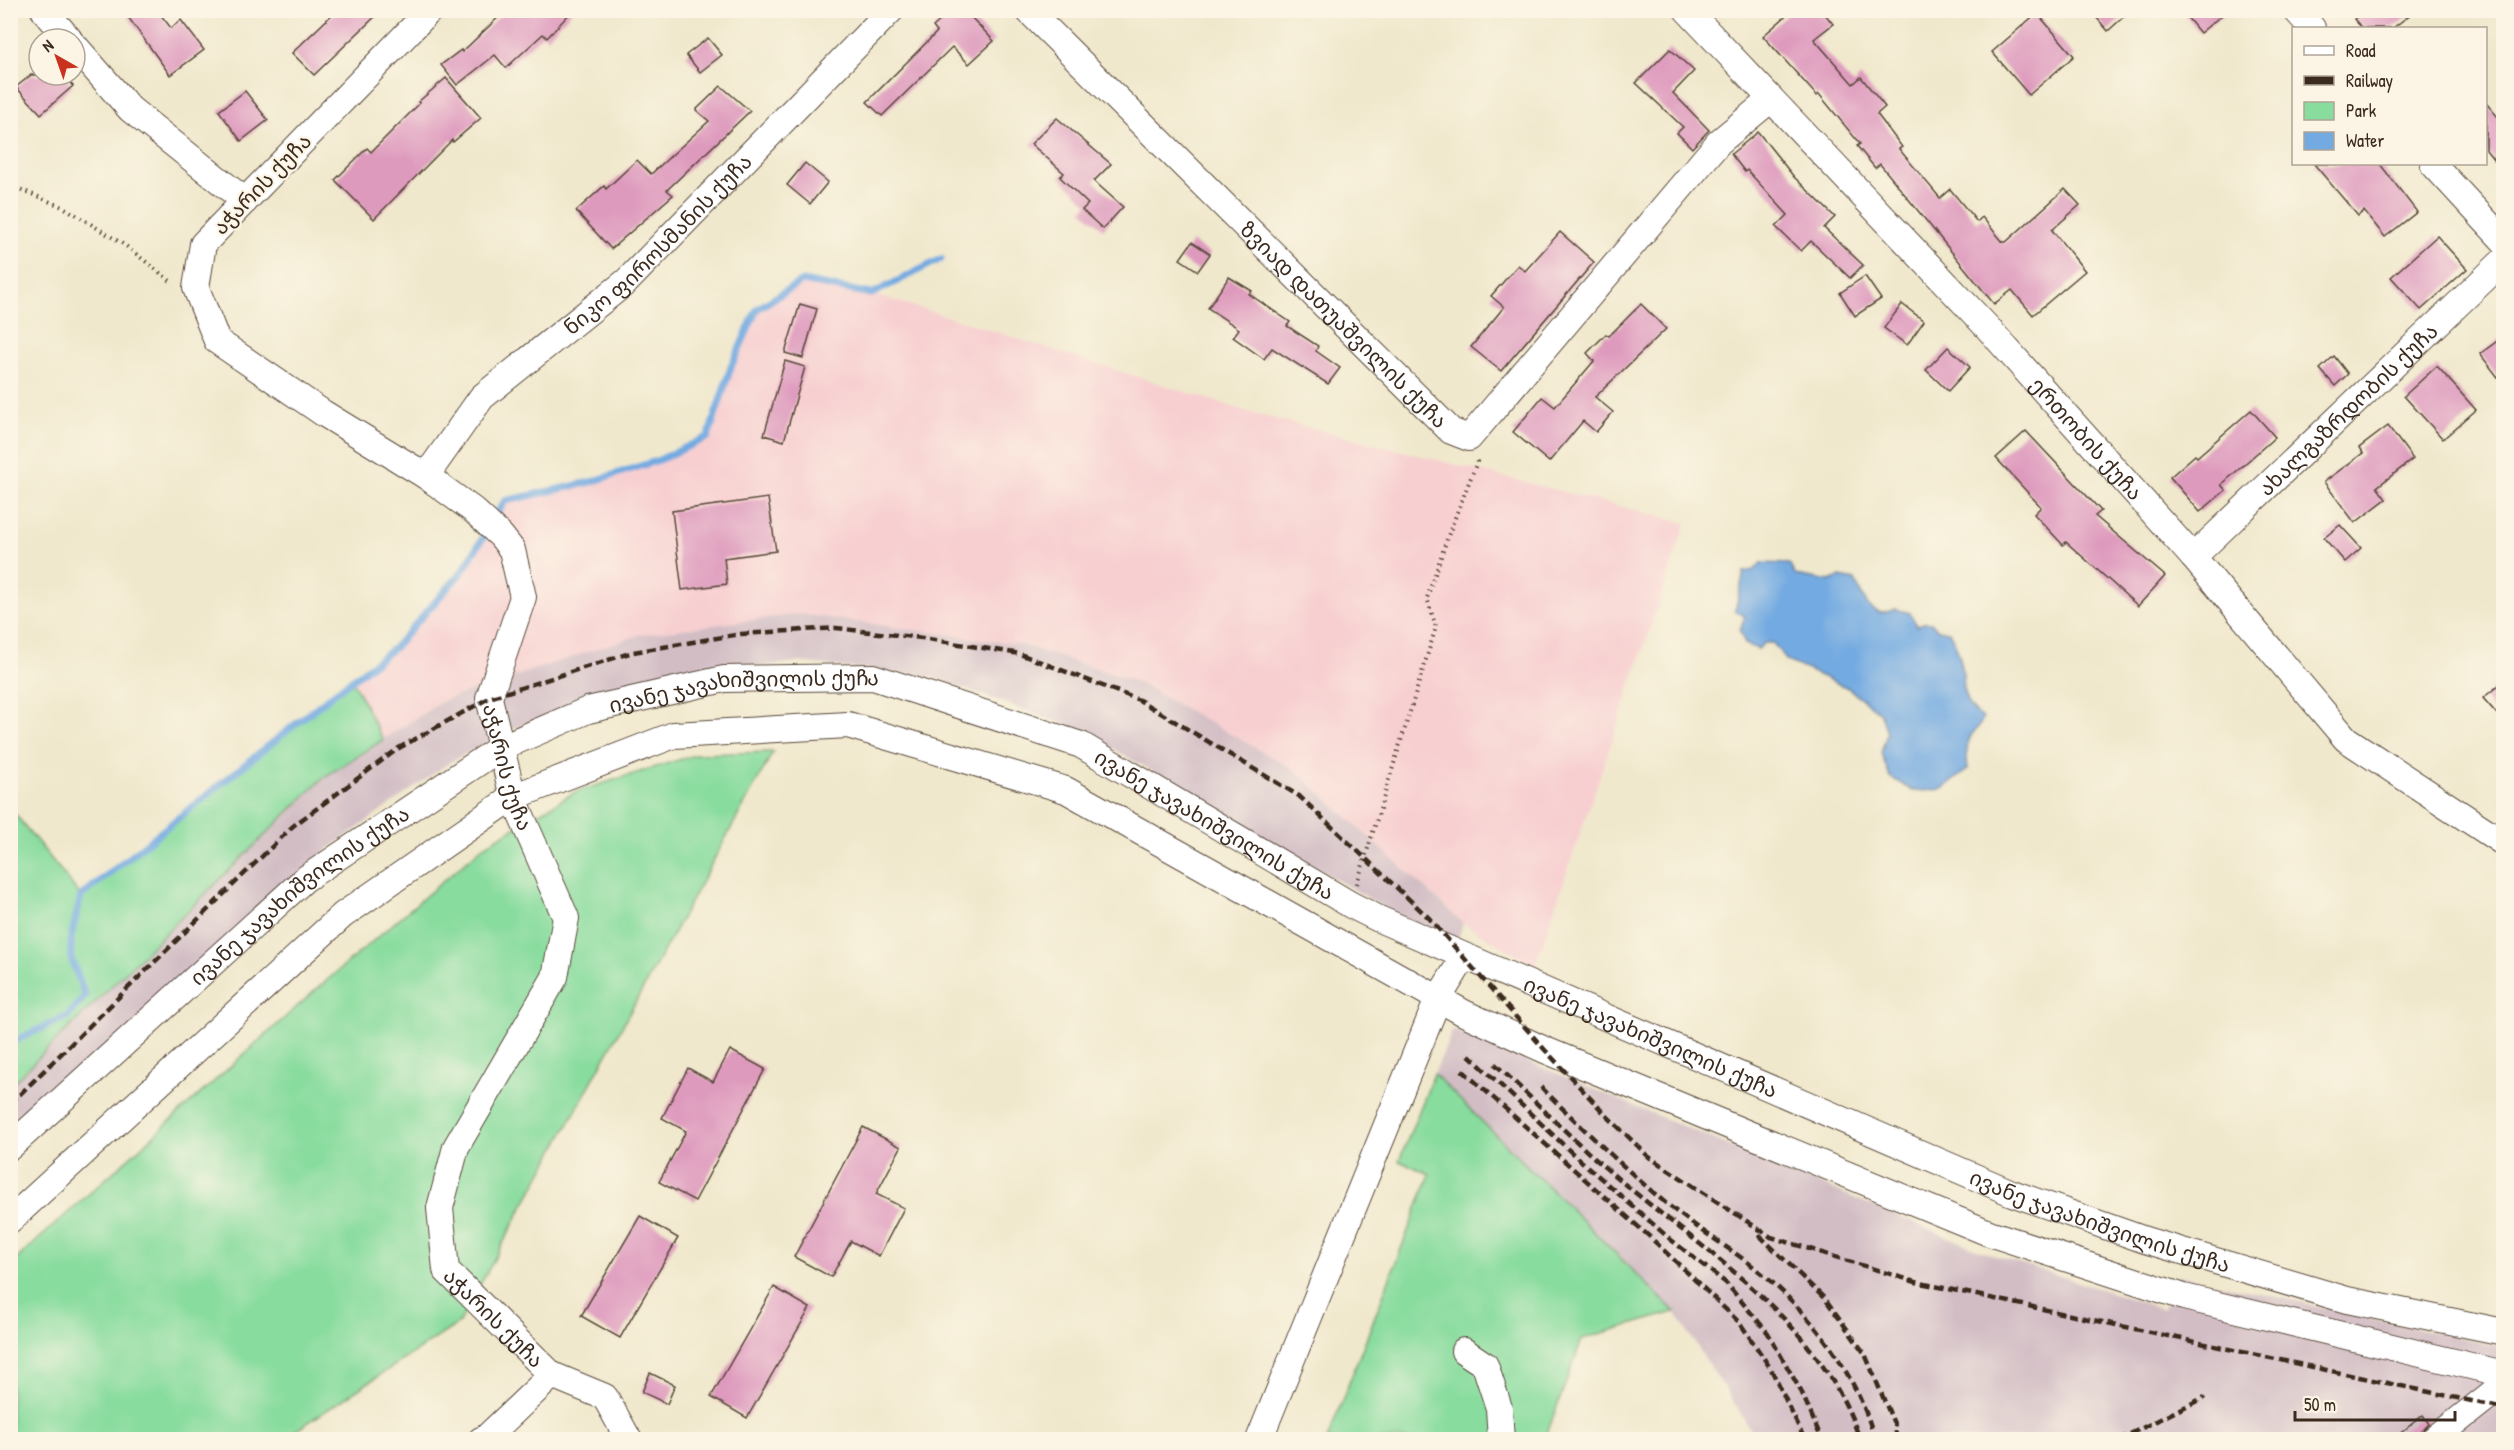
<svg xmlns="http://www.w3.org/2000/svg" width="2514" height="1450" viewBox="0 0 2514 1450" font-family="'Patrick Hand','Noto Sans Georgian',sans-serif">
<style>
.built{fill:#f7cfd0}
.industrial{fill:#d2bdc5}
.green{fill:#88dc9e;stroke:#62835e;stroke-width:1.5}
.water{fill:#73aae1;stroke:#576a80;stroke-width:1.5}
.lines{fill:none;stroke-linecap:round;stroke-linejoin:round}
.stream{stroke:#73aae1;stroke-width:7}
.building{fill:#de9abd}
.minor-casing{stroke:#564638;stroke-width:28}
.path{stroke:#564638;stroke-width:4;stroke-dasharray:1.5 4.5;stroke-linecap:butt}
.minor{stroke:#fff;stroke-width:26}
.rail{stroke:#3b2a1e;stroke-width:4.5;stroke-dasharray:9 4.5;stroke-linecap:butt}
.labels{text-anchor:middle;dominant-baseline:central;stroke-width:4.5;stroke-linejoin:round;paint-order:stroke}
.street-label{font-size:21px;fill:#3b2a1e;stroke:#fcf5e5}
</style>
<rect width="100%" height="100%" fill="#fcf5e5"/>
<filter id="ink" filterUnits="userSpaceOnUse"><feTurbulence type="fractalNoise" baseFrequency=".0167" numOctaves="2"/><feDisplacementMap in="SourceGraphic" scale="12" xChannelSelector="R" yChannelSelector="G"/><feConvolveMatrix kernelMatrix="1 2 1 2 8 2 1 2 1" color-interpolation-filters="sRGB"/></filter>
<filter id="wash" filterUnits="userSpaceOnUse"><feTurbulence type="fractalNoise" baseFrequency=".008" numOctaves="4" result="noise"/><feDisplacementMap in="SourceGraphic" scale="24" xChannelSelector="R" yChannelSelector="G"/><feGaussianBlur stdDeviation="1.35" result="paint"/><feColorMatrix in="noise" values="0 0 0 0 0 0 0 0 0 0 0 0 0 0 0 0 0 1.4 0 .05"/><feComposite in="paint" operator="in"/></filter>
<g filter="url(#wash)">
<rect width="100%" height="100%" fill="#f0e8cc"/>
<!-- built -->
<polygon class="built" points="802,281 872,294 936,313 1252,413 1686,523 1535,966 1463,923 1295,770 799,614 444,699 383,740 352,680 394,648 462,572 505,501 591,482 659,460 708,437 731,367 757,309"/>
<!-- industrial -->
<g class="industrial">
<polygon points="799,614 1022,645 1137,682 1295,770 1463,923 1455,949 1083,731 932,677 798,662 656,679 510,730 450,762 328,849 11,1134 11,1085 324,777 444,700 638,635"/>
<polygon points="1453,1030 1981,1251 2163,1309 2177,1275 2503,1347 2503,1439 1757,1439 1675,1312 1434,1074"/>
</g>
<!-- green -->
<g class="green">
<polygon points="352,680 383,740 324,777 11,1085 11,809 81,896"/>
<polygon points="773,752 459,1323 283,1439 11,1440 11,1264 319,987 484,846 575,792 698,754"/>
<polygon points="1434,1074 1675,1312 1582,1339 1545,1439 1327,1440 1430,1174 1399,1161"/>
</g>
<!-- water -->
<path class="water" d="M1761,563L1789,564L1795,575L1830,581L1840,577L1855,580C1863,598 1871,622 1895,609L1910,613L1917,626L1923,623H1932L1938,630L1949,631C1955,642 1960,655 1962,667C1966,693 1959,700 1983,718C1980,727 1977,728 1972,734C1965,745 1967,757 1968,769L1941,790L1913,791L1890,777L1881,753L1887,733L1881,714L1848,688L1787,661L1773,643H1764L1758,649L1745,644L1740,631L1745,616L1735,611L1744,572L1754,570Z"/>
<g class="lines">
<!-- stream -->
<g class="stream">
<polyline points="492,521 505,501 591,482 659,460 708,437 731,367 757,309 802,281 872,294 941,259"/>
<polyline points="10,1043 68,1016 85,996 71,958 71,937 81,896 332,695 394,648 462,572 487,531"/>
</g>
</g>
<g id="blocks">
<!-- building -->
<g class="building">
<polygon points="123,10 157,10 171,28 181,20 204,50 170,75"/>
<polygon points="337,10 382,10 314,75 292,53"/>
<polygon points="506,10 573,10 547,38 543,34 506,68 495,55 457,85 441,65 461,50 462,52"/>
<polygon points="952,10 964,10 994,41 969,64 952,47 882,116 867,102 937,32 933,27"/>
<polygon points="1793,10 1822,10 1833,24 1814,39 1853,84 1861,77 1885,107 1877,114 1902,147 1899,149 1940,198 1950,189 1977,222 1982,217 2003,242 2006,242 2065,189 2080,205 2052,230 2085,271 2033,315 2012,290 1994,304 1880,164 1875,168 1857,146 1860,144 1819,94 1817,96 1763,36"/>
<polygon points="2090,10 2131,10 2108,31"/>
<polygon points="2181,10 2228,10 2200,33"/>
<polygon points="2365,10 2416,10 2393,28 2362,28 2354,19"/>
<polygon points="2037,13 2074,56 2029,95 1992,52"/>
<polygon points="708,38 722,55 700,72 686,55"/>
<polygon points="1670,49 1694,71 1673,93 1709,130 1692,148 1677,133 1683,127 1636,83"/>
<polygon points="31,75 62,75 73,86 41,114 16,87"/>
<polygon points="446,78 481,118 453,142 452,140 374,219 335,180 367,148 371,152 420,103 418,102"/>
<polygon points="721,86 750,111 667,190 673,195 611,249 576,211 604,186 606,189 637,160 651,174 709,121 696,110"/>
<polygon points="245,91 268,120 241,141 219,111"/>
<polygon points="2486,103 2504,124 2504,153 2494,160 2486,150"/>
<polygon points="1057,118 1111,164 1094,181 1123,207 1103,229 1082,210 1088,204 1060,177 1064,173 1031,144"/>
<polygon points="1758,132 1794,177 1835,217 1824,228 1863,265 1850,278 1811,241 1801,251 1776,227 1788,215 1747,170 1745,172 1731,154"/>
<polygon points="805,163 828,182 810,204 787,185"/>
<polygon points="2314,164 2380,164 2417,212 2385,237 2364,211 2358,216"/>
<polygon points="1560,232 1594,262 1501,371 1471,347 1504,307 1491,296 1518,265 1525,271"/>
<polygon points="2437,236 2467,269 2421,310 2391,277"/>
<polygon points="1192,242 1210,254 1198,271 1180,259"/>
<polygon points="1865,276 1881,299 1855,316 1840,293"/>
<polygon points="1229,277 1252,291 1249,294 1290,322 1287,326 1318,346 1316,351 1340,368 1328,384 1272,348 1264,359 1233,337 1239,329 1208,308"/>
<polygon points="800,304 817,309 803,358 785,353"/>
<polygon points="1641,304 1666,329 1595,397 1613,412 1596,432 1583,421 1549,462 1513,432 1542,397 1555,407 1594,361 1587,353 1606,334 1609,336"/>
<polygon points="1902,304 1924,321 1907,345 1884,328"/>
<polygon points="2504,336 2504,385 2480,354"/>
<polygon points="1948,347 1970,367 1948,391 1926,370"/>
<polygon points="2334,356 2348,374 2335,386 2320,369"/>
<polygon points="785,361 805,367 784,441 764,435"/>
<polygon points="2437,366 2476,410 2443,439 2404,396"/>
<polygon points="2251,410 2275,437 2221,485 2226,490 2200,512 2170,477 2195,455 2197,457"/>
<polygon points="2388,426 2413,459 2377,487 2386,499 2355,523 2324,482 2363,453 2359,448"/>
<polygon points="2026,431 2101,511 2095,516 2165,576 2138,606 2066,542 2063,545 2034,514 2041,507 1996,458"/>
<polygon points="768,498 776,551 724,558 727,584 682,590 672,511"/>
<polygon points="2340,525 2361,548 2345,562 2324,538"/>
<polygon points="2504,681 2504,722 2483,698"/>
<polygon points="730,1050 765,1069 695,1201 659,1182 686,1131 662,1118 688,1068 713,1082"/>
<polygon points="863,1127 901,1147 876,1194 904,1208 879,1256 851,1241 831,1277 794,1257"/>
<polygon points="640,1216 678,1238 620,1338 581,1316"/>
<polygon points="774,1287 810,1308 747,1418 711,1397"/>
<polygon points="650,1373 675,1385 667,1404 642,1392"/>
<polygon points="2423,1415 2429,1424 2419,1434 2418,1440 2392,1440"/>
</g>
</g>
</g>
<g filter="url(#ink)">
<use href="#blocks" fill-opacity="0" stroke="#564638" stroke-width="1.5"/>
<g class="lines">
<defs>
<g id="minor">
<polyline points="44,10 69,39"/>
<path id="s1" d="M430,10L203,244L196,288L217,341L323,413L426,476L473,510L501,536L512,550L523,597L489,698L513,797L566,918L555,977L456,1147L440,1208L446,1270L552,1375L605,1397L629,1440"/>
<path id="s2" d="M1028,10L1451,431L1469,438L1719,142L1771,99"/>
<path id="s3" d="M1687,10L1987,327L2193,557L2346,739L2504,843"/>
<polyline points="2296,10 2312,28"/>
<polyline points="75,46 130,109 245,201"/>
<polyline points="2433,164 2504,241"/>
<path id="s4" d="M426,476L482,397L627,281L891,10"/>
<path id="s5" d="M2193,557L2504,260"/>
<path id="s6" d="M10,1147L305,879L500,748L588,710L724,679L873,677L1081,745L1351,905L1379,919L2012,1193L2145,1240L2347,1300L2504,1332"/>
<polyline points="10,1220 343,915 513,797 674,735 848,725 1066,790 1464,1013 1545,1050 1989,1233 2184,1297 2504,1374"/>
<polyline points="1464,1351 1485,1365 1499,1408 1501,1440"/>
<polyline points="481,1440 486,1438 552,1375"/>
<polyline points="1259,1440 1438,999 1464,957"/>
<polyline points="2433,1440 2504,1384"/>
</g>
</defs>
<!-- minor casing -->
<use href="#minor" class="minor-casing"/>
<!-- path -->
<g class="path">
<polyline points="10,185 65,208 126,246 173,283"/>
<polyline points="1357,884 1436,627 1427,598 1449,533 1477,462 1475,458"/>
</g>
<!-- minor -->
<use href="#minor" class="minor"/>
<!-- rail -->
<g class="rail">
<polyline points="1469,1055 1572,1153 1670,1239 1726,1283 1768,1333 1802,1393 1822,1440"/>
<path d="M1495,1064C1531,1097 1565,1132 1601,1164C1695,1247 1819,1315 1860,1440"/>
<polyline points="1462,1070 1651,1238 1740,1323 1771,1369 1805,1440"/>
<path d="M1541,1087C1582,1128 1624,1168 1668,1205C1694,1226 1723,1244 1750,1264C1807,1308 1856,1370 1875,1440"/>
<polyline points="10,1104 293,826 399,748 489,698 633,652 741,634 836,628 922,638 1020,654 1139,700 1299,796 1429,918 1545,1050 1606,1115 1649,1157 1771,1237 1916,1282 2504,1408"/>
<polyline points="1759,1235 1826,1300 1865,1354 1895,1426 1897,1440"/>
<polyline points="2118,1440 2205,1397"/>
</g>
</g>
</g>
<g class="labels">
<!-- street labels -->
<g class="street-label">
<text transform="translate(262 184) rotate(-46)">აჭარის ქუჩა</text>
<text stroke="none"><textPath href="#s4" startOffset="330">ნიკო ფიროსმანის ქუჩა</textPath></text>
<text stroke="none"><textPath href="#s2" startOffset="446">ზვიად დათუაშვილის ქუჩა</textPath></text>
<text stroke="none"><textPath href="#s5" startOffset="214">ახალგაზრდობის ქუჩა</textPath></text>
<text stroke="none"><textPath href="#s3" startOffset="586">ერთობის ქუჩა</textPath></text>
<text stroke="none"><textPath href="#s6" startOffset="888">ივანე ჯავახიშვილის ქუჩა</textPath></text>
<text stroke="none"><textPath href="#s1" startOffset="1017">აჭარის ქუჩა</textPath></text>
<text stroke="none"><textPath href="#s6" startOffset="1392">ივანე ჯავახიშვილის ქუჩა</textPath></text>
<text stroke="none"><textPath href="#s6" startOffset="384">ივანე ჯავახიშვილის ქუჩა</textPath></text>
<text stroke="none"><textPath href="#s6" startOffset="1878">ივანე ჯავახიშვილის ქუჩა</textPath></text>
<text stroke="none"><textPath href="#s6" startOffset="2364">ივანე ჯავახიშვილის ქუჩა</textPath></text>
<text stroke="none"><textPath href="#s1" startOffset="1629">აჭარის ქუჩა</textPath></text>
</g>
</g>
<!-- margin -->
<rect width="2514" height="1450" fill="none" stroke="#fcf5e5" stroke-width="36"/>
<!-- legend -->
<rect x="2292" y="27" width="195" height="138" fill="#fcf5e5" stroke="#afa495" stroke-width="1.5"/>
<rect x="2304" y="46" width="30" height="9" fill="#ffffff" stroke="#afa495" stroke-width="1.5"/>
<text x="2346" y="57" font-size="18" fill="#3b2a1e">Road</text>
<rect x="2304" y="76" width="30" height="9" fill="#3b2a1e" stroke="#afa495" stroke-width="1.5"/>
<text x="2346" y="87" font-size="18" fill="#3b2a1e">Railway</text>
<rect x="2304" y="102" width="30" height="18" fill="#88dc9e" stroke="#afa495" stroke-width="1.5"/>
<text x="2346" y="117" font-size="18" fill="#3b2a1e">Park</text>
<rect x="2304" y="132" width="30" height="18" fill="#73aae1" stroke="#afa495" stroke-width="1.5"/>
<text x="2346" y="147" font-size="18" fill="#3b2a1e">Water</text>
<!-- north arrow -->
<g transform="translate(57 57) rotate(320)"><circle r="28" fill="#fcf5e5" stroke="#afa495" stroke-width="1.5"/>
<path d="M0-4.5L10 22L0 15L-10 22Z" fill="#c8321e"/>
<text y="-9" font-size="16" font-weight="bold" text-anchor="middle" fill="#3b2a1e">N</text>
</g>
<!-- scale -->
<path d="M2295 1411v9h160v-9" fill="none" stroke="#3b2a1e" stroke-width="3"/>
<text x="2304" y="1411" font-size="18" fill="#3b2a1e" stroke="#fcf5e5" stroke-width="4.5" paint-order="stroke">50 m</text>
</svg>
